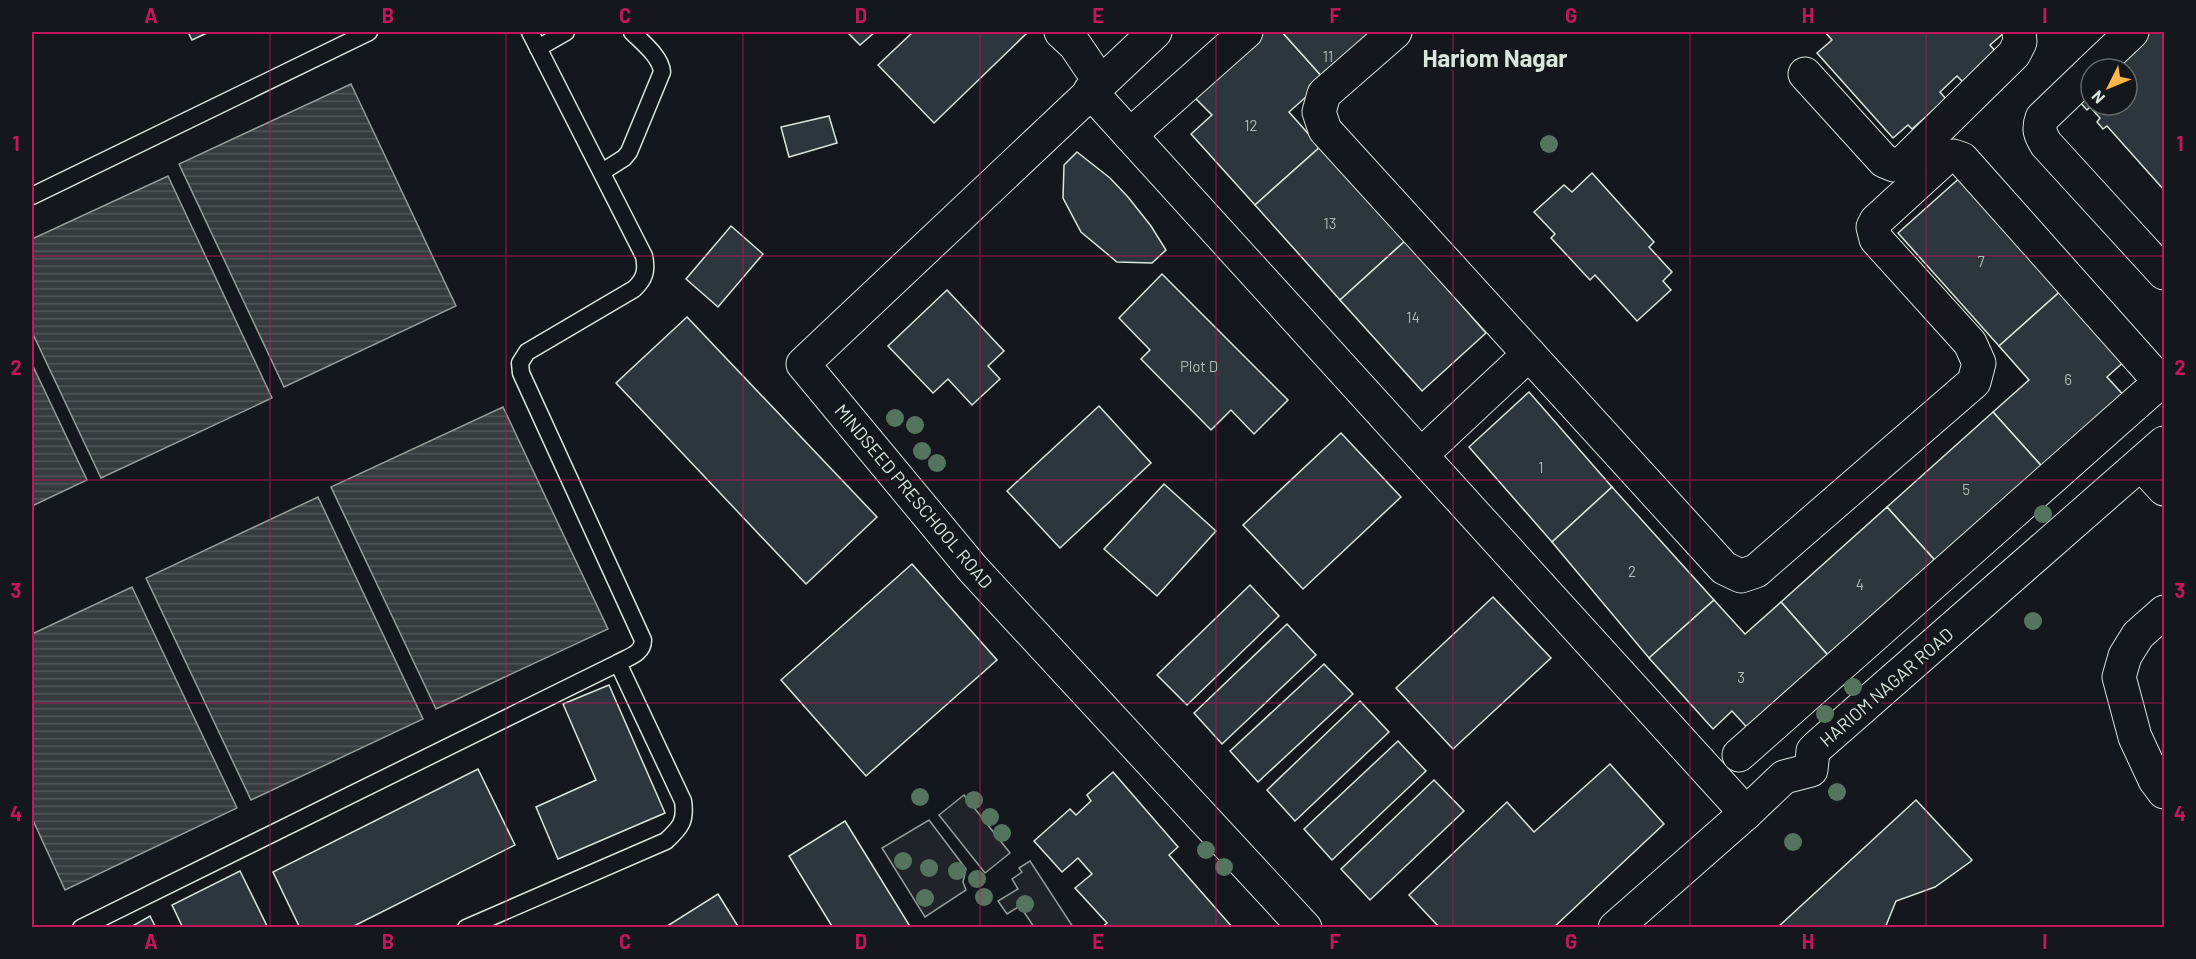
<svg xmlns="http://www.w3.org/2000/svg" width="2196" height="959" viewBox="0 0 2196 959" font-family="Barlow,sans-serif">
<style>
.grass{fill:#202428;stroke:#939e99;stroke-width:1.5}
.water{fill:url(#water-rules);stroke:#939e99;stroke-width:1.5}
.building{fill:#2c363c;stroke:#d8e6dc;stroke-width:1.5}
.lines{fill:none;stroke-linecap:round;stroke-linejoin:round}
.lane-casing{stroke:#d8e6dc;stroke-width:19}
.street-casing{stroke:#d8e6dc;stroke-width:35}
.lane{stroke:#14181c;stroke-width:16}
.street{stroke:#14181c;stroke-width:33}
.tree{fill:#55745f}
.grid{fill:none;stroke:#c2185b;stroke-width:1.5;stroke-opacity:0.55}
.labels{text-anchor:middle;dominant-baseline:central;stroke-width:4.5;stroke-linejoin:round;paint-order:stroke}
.number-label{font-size:15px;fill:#adbab4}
.street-label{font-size:18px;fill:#d8e6dc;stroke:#14181c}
.district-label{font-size:24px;font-weight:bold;fill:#d8e6dc;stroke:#14181c}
.neatline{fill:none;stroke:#c2185b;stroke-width:2}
.grid-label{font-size:20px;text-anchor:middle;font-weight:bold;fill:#c2185b}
</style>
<defs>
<pattern id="water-rules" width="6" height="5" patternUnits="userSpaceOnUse" patternTransform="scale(1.5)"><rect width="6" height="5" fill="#363b3e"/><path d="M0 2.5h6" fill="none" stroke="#525759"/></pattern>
</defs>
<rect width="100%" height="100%" fill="#14181c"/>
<!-- grass -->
<g class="grass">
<polygon points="964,795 1010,853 985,873 939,815"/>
<polygon points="929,820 966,869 963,882 966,890 925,917 882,848"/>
<polygon points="1030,861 1073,927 1034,927 1020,906 1007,914 998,901 1018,889 1012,879 1022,872 1019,868"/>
</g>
<!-- water -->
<g class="water">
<polygon points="351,84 456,306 284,387 179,164"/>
<polygon points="168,176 272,398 101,478 32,332 32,239"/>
<polygon points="32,364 87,480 32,506"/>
<polygon points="503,407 608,629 436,709 331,487"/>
<polygon points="318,497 423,719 251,800 146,578"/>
<polygon points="132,587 237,808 65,890 32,818 32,634"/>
</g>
<!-- building -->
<g class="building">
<polygon points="188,32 209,32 192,40"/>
<polygon points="847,32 875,32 860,45"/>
<polygon points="913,32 1028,32 934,123 878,65"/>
<polygon points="1261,32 1282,32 1325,80 1289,112 1320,147 1255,205 1191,134 1212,115 1191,94"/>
<polygon points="1282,32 1379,32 1325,80"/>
<polygon points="1825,32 2005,32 1990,45 1997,53 1964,83 1957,76 1940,92 1946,99 1912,129 1908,125 1893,138 1817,53 1832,40"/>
<polygon points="2149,32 2164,32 2164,190 2107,126 2103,129 2097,122 2100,118 2090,107 2087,110 2075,97 2091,83 2091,105 2127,105 2127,69 2106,69"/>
<polygon points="829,116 837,143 789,157 781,127"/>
<polygon points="1320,147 1405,241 1340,300 1255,205"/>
<polygon points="1077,152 1110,178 1128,197 1151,226 1166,250 1152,263 1117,262 1081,232 1063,198 1064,165"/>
<polygon points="1592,173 1654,242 1649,247 1672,272 1663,281 1671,290 1637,321 1595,275 1590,280 1551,238 1555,234 1534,212 1564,185 1572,192"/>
<polygon points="1963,175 2064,288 1999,346 1898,233"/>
<polygon points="731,226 763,254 718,307 686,279"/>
<polygon points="1405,241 1486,333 1422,391 1340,300"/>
<polygon points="1162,274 1288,400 1254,434 1231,410 1211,430 1141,359 1150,350 1119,318"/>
<polygon points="2064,288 2127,359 2107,377 2127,399 2046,471 1993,412 2029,380 1999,346"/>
<polygon points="947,290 1004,351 988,366 1000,379 972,405 948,379 933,393 888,346"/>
<polygon points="687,317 877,517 806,584 616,383"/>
<polygon points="1529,392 1612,487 1552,542 1469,447"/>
<polygon points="1099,406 1151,463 1060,548 1007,491"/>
<polygon points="1993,412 2046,471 1940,566 1887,507"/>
<polygon points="1341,433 1401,497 1303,589 1243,525"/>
<polygon points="1164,484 1216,531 1157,596 1104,549"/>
<polygon points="1612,487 1714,600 1649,658 1552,542"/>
<polygon points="1887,507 1940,566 1833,661 1781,602"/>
<polygon points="912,564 997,660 866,776 781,680"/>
<polygon points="1250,585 1279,616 1187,705 1157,675"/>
<polygon points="1493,597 1551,658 1453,749 1396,688"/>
<polygon points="1714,600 1745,634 1781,602 1833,661 1752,733 1732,711 1713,729 1649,658"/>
<polygon points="1287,624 1316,655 1222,744 1194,713"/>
<polygon points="1324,664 1353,694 1258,782 1230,751"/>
<polygon points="609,685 665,813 558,859 536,807 596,780 563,704"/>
<polygon points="1360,701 1389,732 1295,821 1267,790"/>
<polygon points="1398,741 1426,771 1332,860 1304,829"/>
<polygon points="1610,764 1664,824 1553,928 1440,928 1409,895 1507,802 1534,832"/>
<polygon points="478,769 515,845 350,928 300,928 273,872"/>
<polygon points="1113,772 1178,847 1169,855 1233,928 1101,928 1107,923 1075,888 1092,874 1078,858 1062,872 1034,841 1070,809 1076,815 1091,801 1087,795"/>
<polygon points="1434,780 1464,811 1370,900 1341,869"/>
<polygon points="1916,800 1972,860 1970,862 1935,887 1896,901 1885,928 1777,928"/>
<polygon points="845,821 911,928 833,928 789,856"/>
<polygon points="240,871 268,928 183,928 172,905"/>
<polygon points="718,894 739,928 664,928"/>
<polygon points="150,916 156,928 129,928"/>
</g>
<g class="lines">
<defs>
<g id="lane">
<path d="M530,32L644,256C647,270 645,279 634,289L527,352L520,363L521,373L643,640C643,654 628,657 618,663"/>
<polyline points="538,48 566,32"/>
<path d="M602,172L624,158L629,152L662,72C661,57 642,42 632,32"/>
<polyline points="32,196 369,32"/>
<path d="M81,928L618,663L683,801C686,821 681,827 666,841L466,928"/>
</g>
<g id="street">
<polyline points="1061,32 1075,45 1100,82"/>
<polyline points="1155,32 803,364 973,569 1305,928"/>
<polyline points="1395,32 1324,94 1319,112 1325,130 1724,568 1741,576 1756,571 1974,382 1979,363 1970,343 1876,239 1873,227 1876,221 1945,158 1953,156 1962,159 2164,386"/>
<polyline points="2093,69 2132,32"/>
<path d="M2091,71L2042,118C2038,129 2040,134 2046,144L2164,273"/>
<polyline points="1805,74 1884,161 1894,165 1902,164 2014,54 2020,42 2019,32"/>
<polyline points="1090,91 1746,813"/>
<polyline points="1130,135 1246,32"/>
<polyline points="1421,455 1529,354"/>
<polyline points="2141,464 2164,489"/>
<polyline points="2164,612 2138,635 2125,656 2119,677 2135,737 2155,780 2164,792"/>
<polyline points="1739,755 2160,382"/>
<polyline points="1615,928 1746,813 1784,777 1811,770 1813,751 1817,747 2164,443"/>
</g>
</defs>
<!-- lane casing -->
<use href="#lane" class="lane-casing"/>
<!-- street casing -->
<use href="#street" class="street-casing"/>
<!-- lane -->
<use href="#lane" class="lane"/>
<!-- street -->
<use href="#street" class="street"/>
</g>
<!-- trees -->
<g class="tree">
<circle cx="1549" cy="144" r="9"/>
<circle cx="895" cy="418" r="9"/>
<circle cx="915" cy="425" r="9"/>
<circle cx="922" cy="451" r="9"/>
<circle cx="937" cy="463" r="9"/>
<circle cx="2043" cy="514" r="9"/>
<circle cx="2033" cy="621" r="9"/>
<circle cx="1853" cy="687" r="9"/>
<circle cx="1825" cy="714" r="9"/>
<circle cx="1837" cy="792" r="9"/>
<circle cx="920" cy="797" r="9"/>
<circle cx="974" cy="800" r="9"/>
<circle cx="990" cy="817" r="9"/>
<circle cx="1002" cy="833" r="9"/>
<circle cx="1793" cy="842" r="9"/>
<circle cx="1206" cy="850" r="9"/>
<circle cx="903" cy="861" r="9"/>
<circle cx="1224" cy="867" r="9"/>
<circle cx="929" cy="868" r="9"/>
<circle cx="957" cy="871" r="9"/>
<circle cx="977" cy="879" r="9"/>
<circle cx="984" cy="897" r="9"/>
<circle cx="925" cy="898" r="9"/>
<circle cx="1025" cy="904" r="9"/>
</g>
<!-- grid -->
<path class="grid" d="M270,32V928M506,32V928M743,32V928M980,32V928M1216,32V928M1453,32V928M1690,32V928M1926,32V928M32,256H2164M32,480H2164M32,703H2164"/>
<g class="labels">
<!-- number labels -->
<g class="number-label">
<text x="1328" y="56">11</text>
<text x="1251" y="125">12</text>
<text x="1330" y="223">13</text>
<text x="1981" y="261">7</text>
<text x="1413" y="317">14</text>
<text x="1199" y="366">Plot D</text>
<text x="2068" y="379">6</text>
<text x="1541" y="467">1</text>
<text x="1966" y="489">5</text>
<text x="1632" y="571">2</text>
<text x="1860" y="584">4</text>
<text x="1741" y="677">3</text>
</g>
<!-- street labels -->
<g class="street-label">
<text transform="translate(914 496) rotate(50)">MINDSEED PRESCHOOL ROAD</text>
<text transform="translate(1886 687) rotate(-41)">HARIOM NAGAR ROAD</text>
</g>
<!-- district labels -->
<g class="district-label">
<text x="1495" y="57">Hariom Nagar</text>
</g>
</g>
<!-- border -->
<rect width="2196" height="959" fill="none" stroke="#14181c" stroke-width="66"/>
<!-- north arrow -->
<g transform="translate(2109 87) rotate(227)"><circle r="28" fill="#14181c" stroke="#626a69" stroke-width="1.5"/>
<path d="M0-4.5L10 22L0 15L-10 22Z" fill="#ffb74d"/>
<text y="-9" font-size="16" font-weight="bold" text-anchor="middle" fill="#d8e6dc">N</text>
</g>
<rect x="33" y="33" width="2130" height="893" class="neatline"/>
<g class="grid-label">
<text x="151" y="23">A</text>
<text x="388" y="23">B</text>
<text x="625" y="23">C</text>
<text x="861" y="23">D</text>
<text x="1098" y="23">E</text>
<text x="1335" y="23">F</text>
<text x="1571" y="23">G</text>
<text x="1808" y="23">H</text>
<text x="2045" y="23">I</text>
<text x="16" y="151">1</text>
<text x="2180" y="151">1</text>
<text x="16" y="375">2</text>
<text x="2180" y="375">2</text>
<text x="16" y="598">3</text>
<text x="2180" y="598">3</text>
<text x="16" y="821">4</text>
<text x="2180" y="821">4</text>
<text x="151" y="949">A</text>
<text x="388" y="949">B</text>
<text x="625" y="949">C</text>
<text x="861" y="949">D</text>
<text x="1098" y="949">E</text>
<text x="1335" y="949">F</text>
<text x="1571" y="949">G</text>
<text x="1808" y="949">H</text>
<text x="2045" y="949">I</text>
</g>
</svg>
